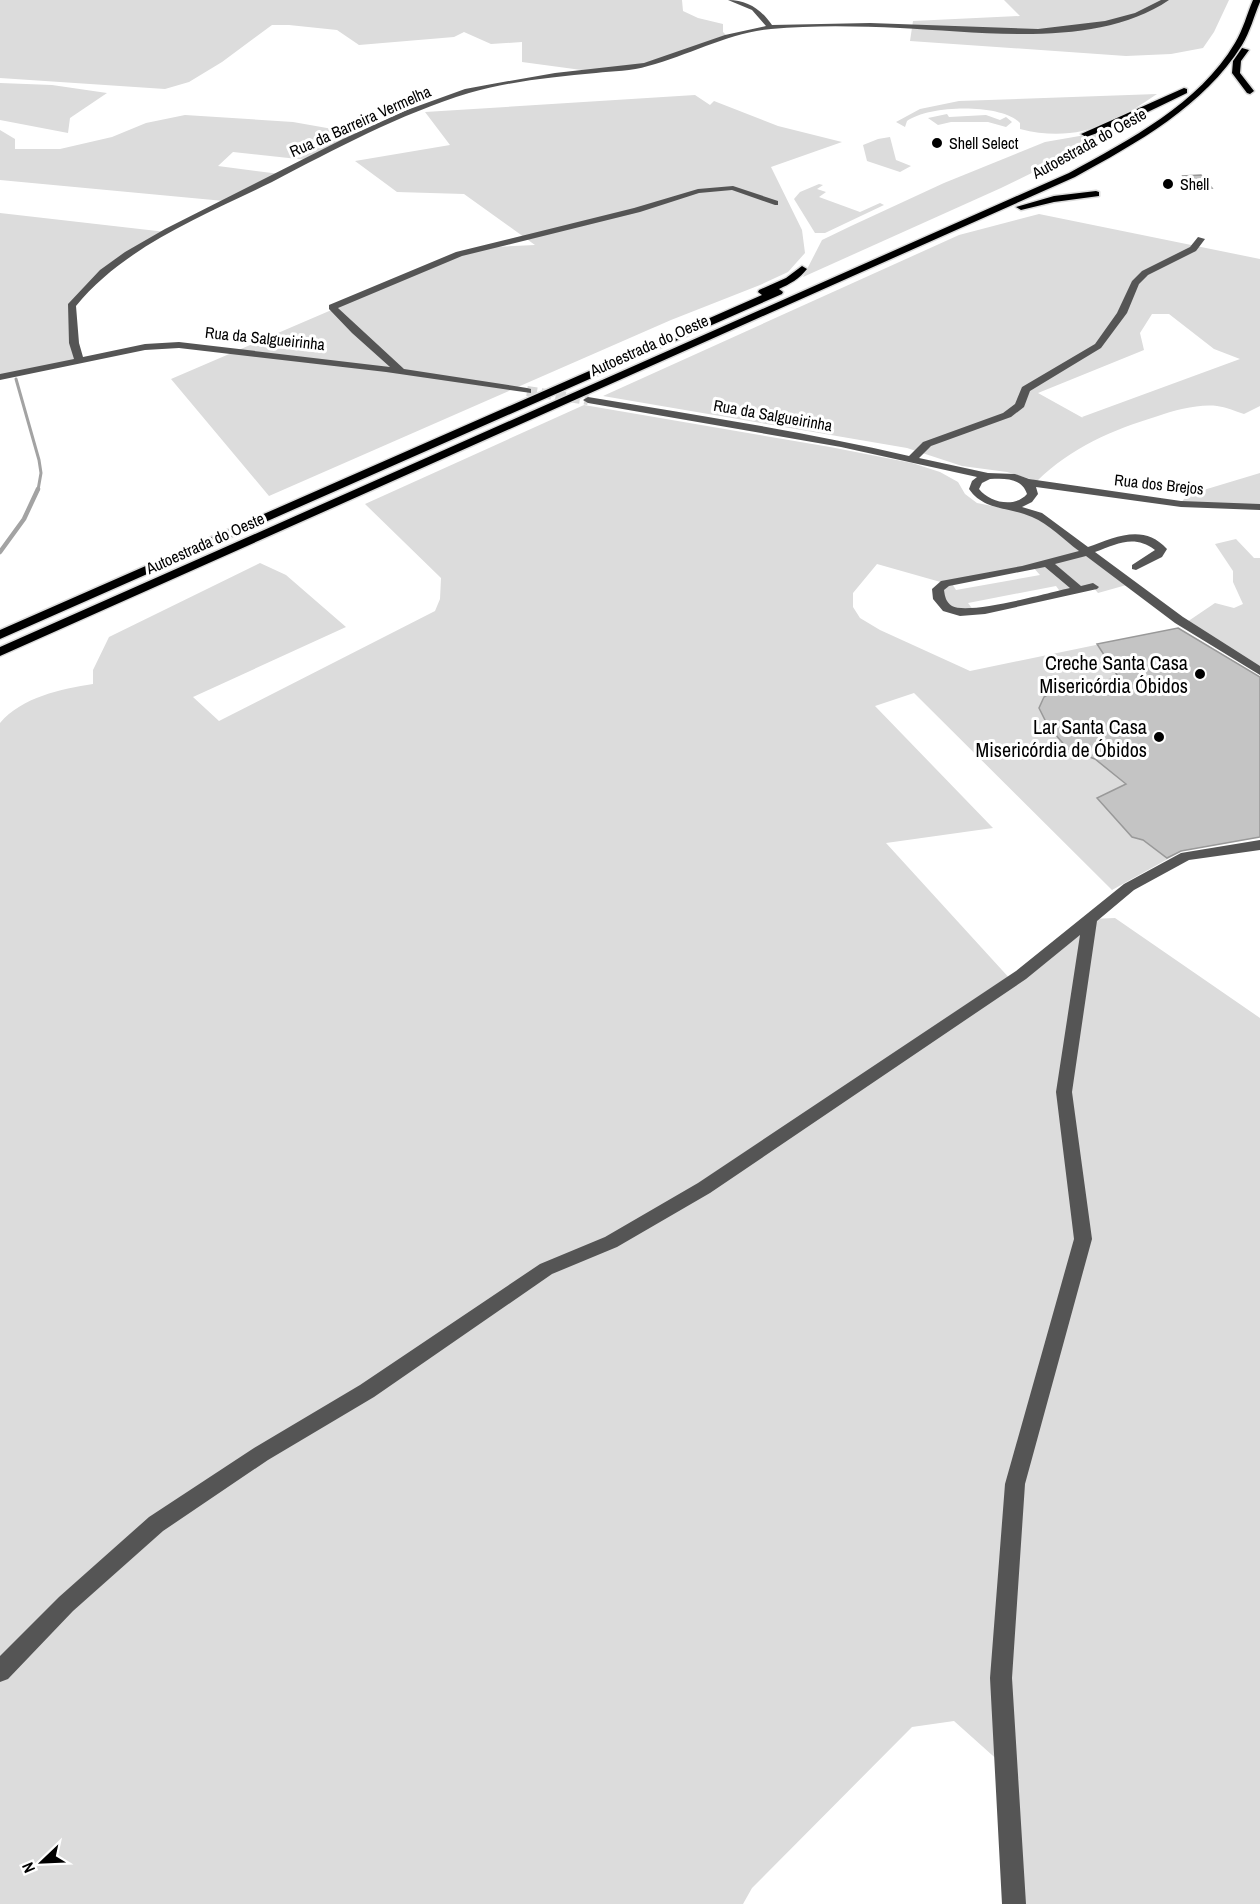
<svg xmlns="http://www.w3.org/2000/svg" width="1260" height="1904" viewBox="0 0 1260 1904" font-family="'Archivo Narrow',sans-serif">
<style>
.green{fill:#dcdcdc;fill-rule:evenodd}
.lines{fill:none;stroke-linecap:round;stroke-linejoin:round}
.stream-far1{stroke:#a3a3a3;stroke-width:3}
.stream{stroke:#a3a3a3;stroke-width:4.5}
.building{fill:#c4c4c4;stroke:#999;stroke-width:1.5}
.minor-tunnel{stroke:#d9d9d9;stroke-width:10;stroke-dasharray:10 4.5;stroke-linecap:butt}
.highway-casing{stroke:#dbdbdb;stroke-width:3}
.minor{fill:#555;fill-rule:evenodd}
.highway{fill:#000;fill-rule:evenodd}
.poi-dot{fill:#000;stroke:#fff;stroke-width:2}
.labels{text-anchor:middle;dominant-baseline:central;stroke-width:6;stroke-linejoin:round;paint-order:stroke}
.far-street-label{font-size:16px;fill:#000;stroke:#fff}
.far-poi-label{font-size:16px;fill:#000;stroke:#fff;text-anchor:start}
.poi-label{font-size:20px;fill:#000;stroke:#fff;text-anchor:end}
</style>
<rect width="100%" height="100%" fill="#fff"/>
<!-- green -->
<g class="green">
<polygon points="0,0 682,0 683,11 698,18 723,24 723,32 727,36 645,65 589,71 522,62 522,42 491,44 464,32 454,37 359,45 337,30 289,25 272,25 222,62 189,82 165,89 0,78"/>
<polygon points="1004,0 1229,0 1214,32 1203,48 1171,54 1126,56 910,41 913,21 1020,16"/>
<polygon points="0,83 52,85 107,93 70,118 68,133 0,120"/>
<path d="M1157,94C1112,125 1075,143 1020,129V123C1001,103 929,105 907,121L905,127L896,122L920,109L959,101Z"/>
<polygon points="695,95 710,105 714,101 778,126 842,142 771,167 802,230 805,253 788,272 760,285 671,320 269,496 171,379 476,248 535,245 464,194 397,192 355,161 450,145 425,112"/>
<polygon points="947,114 949,117 986,115 1000,120 1006,117 1012,122 1006,127 988,122 951,122 938,125 928,118"/>
<polygon points="185,115 293,122 361,134 307,160 233,152 218,166 280,174 224,201 0,180 0,130 15,139 15,149 60,149 112,137 146,123"/>
<polygon points="1114,130 1119,130 1001,188 803,277 822,240 851,226 944,183 1045,142"/>
<polygon points="890,137 896,160 911,166 900,172 867,161 863,145 878,139"/>
<polygon points="819,184 823,185 817,189 826,192 819,197 860,212 880,203 884,205 825,233 815,233 794,199 800,192"/>
<polygon points="0,213 166,232 128,254 72,306 79,361 0,379"/>
<path d="M1039,214L1260,259V406L1244,414C1235,411 1226,407 1217,406C1198,404 1176,410 1158,416C1112,430 1072,447 1037,481L1007,472L962,466L907,448L603,396L959,235ZM1152,314H1169L1214,349L1240,359L1082,417L1083,418L1038,393L1144,350L1140,333Z"/>
<path d="M584,405L830,447L912,463L940,472L958,482L965,494L977,503L1038,515L1130,584L1098,593L1093,587L1062,594L1056,586L968,603L974,611L960,612L939,599L944,583L877,564L853,593V607L860,618L880,630L970,671L1178,628L1260,676V714L1124,670L1073,742L1178,779L1184,850L1112,890L914,693L875,706L993,828L886,843L1012,981L1090,919L1115,918L1260,1018V1904H1014L1006,1770L1020,1780L954,1721L912,1727L752,1888L743,1904H0V723C22,697 61,689 93,684V670L109,637L260,563L286,575L346,627L193,697L219,721L435,611L440,599L441,578L365,504ZM1032,566L1040,575L956,590L951,582Z"/>
<polygon points="1260,473 1260,505 1181,503 1187,495"/>
<polygon points="1236,539 1254,558 1260,558 1260,671 1184,624 1215,603 1234,608 1243,604 1233,582 1233,571 1215,544"/>
</g>
<g class="lines">
<!-- stream-far1 -->
<polyline class="stream-far1" points="16,379 39,460 41,473 38,490"/>
<!-- stream -->
<polyline class="stream" points="0,552 24,519 38,489"/>
</g>
<!-- building -->
<g class="building">
<polygon points="1201,175 1212,188 1195,189 1183,176"/>
<polygon points="1178,628 1260,677 1260,837 1181,851 1167,858 1143,840 1132,837 1097,798 1126,784 1095,759 1068,749 1048,726 1039,708 1044,697 1058,688 1119,678 1097,644"/>
</g>
<g class="lines">
<!-- minor-tunnel -->
<polyline class="minor-tunnel" points="527,391 588,400"/>
<defs>
<g id="highway">
<path d="M1253,0H1260V2C1254,16 1250,32 1242,45C1204,106 1137,143 1075,177L0,656V647L1069,173C1129,140 1199,104 1235,43C1243,30 1247,14 1253,0Z"/>
<polygon points="1242,48 1249,50 1241,61 1240,73 1254,91 1250,94 1247,93 1232,73 1233,61"/>
<polygon points="1184,88 1187,89 1187,93 1123,124 1086,137 1081,134"/>
<polygon points="1096,191 1099,192 1099,196 1054,202 1021,210 1016,207 1054,196"/>
<path d="M802,266L807,269C799,279 790,284 779,289L783,292L782,294L0,639V630L762,295L758,292L759,290L786,278Z"/>
</g>
</defs>
<!-- highway casing -->
<use href="#highway" class="highway-casing"/>
<!-- minor -->
<g class="minor">
<path d="M728,0C747,0 761,9 772,25L870,23L1038,29L1105,21L1135,13L1161,0H1169C1097,49 983,32 900,28C858,26 813,25 771,29C728,33 690,55 648,66C632,71 613,71 596,73C554,77 510,81 469,93C400,114 335,149 272,182C203,216 125,246 76,306L79,343L83,357L145,344L179,342L390,367L352,333L329,309V305L456,252L634,208L698,189L733,186L778,201V205H775L732,190L699,193L640,212L462,256L338,308L404,369L527,388L531,389V393L386,372L179,348L145,350L0,380V374L74,359L69,343L68,304L100,270L125,252L165,229L343,139L407,110L465,89L492,84L555,73L644,63L725,35L766,26L752,10Z"/>
<path d="M1198,237L1205,239L1196,251L1148,275L1139,284L1127,313L1101,348L1030,391L1024,407L1011,417L931,446L919,458L988,473L1015,474L1029,479L1181,501L1260,504V510L1181,507L1036,487L1038,494L1032,502L1022,507L1042,513L1088,547C1115,537 1144,523 1167,549L1162,557L1136,570L1132,569V565L1155,550C1134,534 1117,544 1095,552L1183,617L1260,666V675L1175,623L1086,556L1055,564L1081,586L1093,583L1099,587L1097,589L985,614L960,616L943,611L933,599L932,589L941,581L1022,566L1079,551C1064,540 1049,524 1032,517C1010,507 984,511 969,489L972,481L977,477L841,447L588,403L583,400L588,397C695,415 803,431 909,456L923,442L1003,413L1015,404L1022,387L1095,344L1117,313L1132,281L1142,271L1190,247ZM990,479C1005,478 1022,478 1027,494C1015,508 990,503 979,489L982,483ZM1045,567L1070,588C1048,593 969,615 952,606C946,602 945,597 944,590L949,586Z"/>
<polygon points="1260,840 1260,850 1189,860 1134,890 1097,921 1072,1092 1092,1239 1025,1484 1012,1678 1026,1904 1002,1904 990,1678 1005,1484 1074,1239 1056,1092 1080,935 1026,979 710,1193 617,1247 552,1274 374,1397 268,1460 163,1531 73,1611 8,1679 0,1682 0,1656 59,1597 149,1517 254,1448 360,1385 540,1264 605,1237 698,1183 1016,971 1124,884 1181,853"/>
</g>
<!-- highway -->
<use href="#highway" class="highway"/>
</g>
<!-- markers -->
<g class="poi-dot">
<circle cx="937" cy="143" r="6"/>
<circle cx="1168" cy="184" r="6"/>
<circle cx="1200" cy="674" r="6"/>
<circle cx="1159" cy="737" r="6"/>
</g>
<g class="labels">
<!-- far-street labels -->
<g class="far-street-label">
<text transform="translate(360 121) rotate(-24)">Rua da Barreira Vermelha</text>
<text transform="translate(1089 143) rotate(-29)">Autoestrada do Oeste</text>
<text transform="translate(265 338) rotate(6)">Rua da Salgueirinha</text>
<text transform="translate(649 345) rotate(-24)">Autoestrada do Oeste</text>
<text transform="translate(773 415) rotate(10)">Rua da Salgueirinha</text>
<text transform="translate(1159 484) rotate(6)">Rua dos Brejos</text>
<text transform="translate(205 543) rotate(-24)">Autoestrada do Oeste</text>
</g>
<!-- far-poi labels -->
<g class="far-poi-label">
<text x="949" y="143">Shell Select</text>
<text x="1180" y="184">Shell</text>
</g>
<!-- poi labels -->
<g class="poi-label">
<text x="1188" y="662">Creche Santa Casa<tspan x="1188" dy="23">Misericórdia Óbidos</tspan></text>
<text x="1147" y="726">Lar Santa Casa<tspan x="1147" dy="23">Misericórdia de Óbidos</tspan></text>
</g>
</g>
<!-- north arrow -->
<g transform="translate(42 1862) rotate(247)" stroke="#ffffff" stroke-width="4.5" paint-order="stroke">
<path d="M0-4.5L10 22L0 15L-10 22Z" fill="#000000"/>
<text y="-9" font-size="16" font-weight="bold" text-anchor="middle" fill="#000000">N</text>
</g>
</svg>
